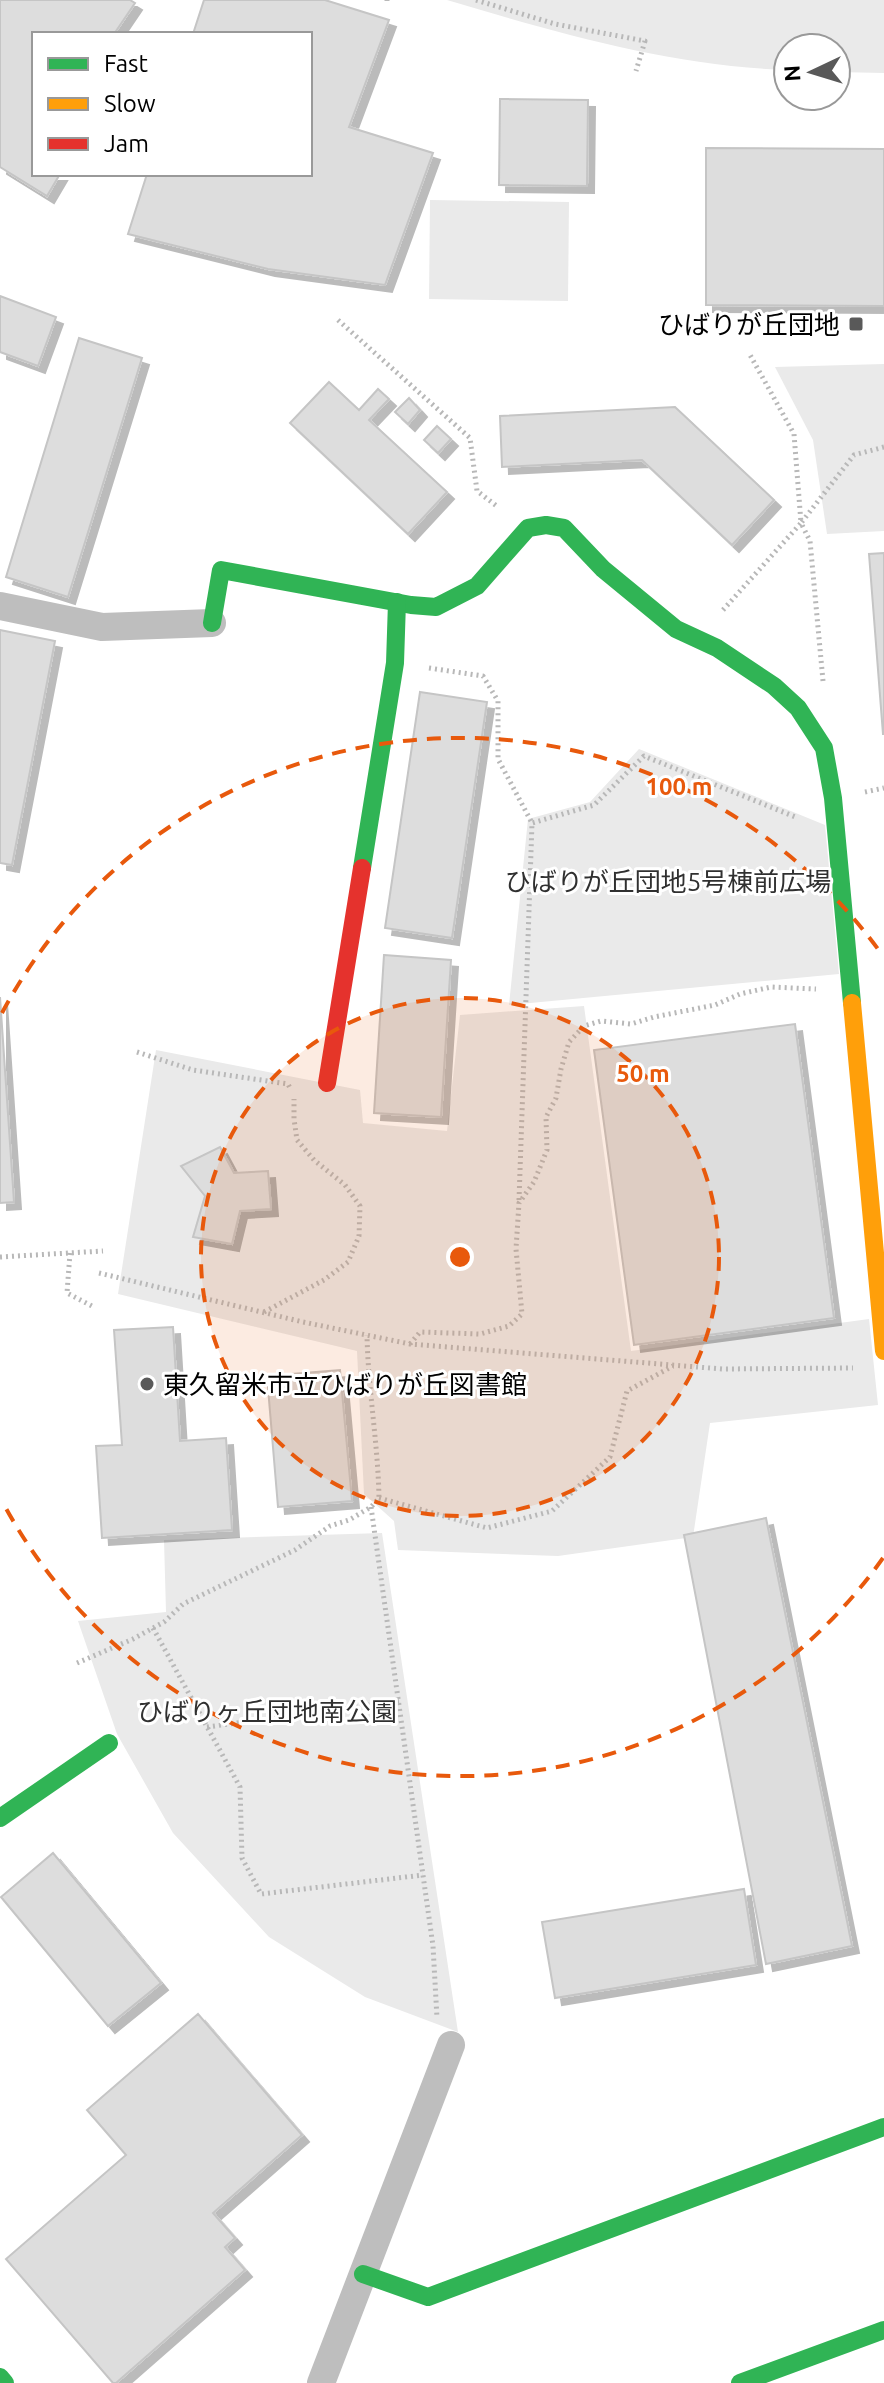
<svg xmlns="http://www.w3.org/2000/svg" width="884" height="2383" viewBox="0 0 884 2383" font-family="Ubuntu,'Noto Sans JP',sans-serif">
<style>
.green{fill:#eaeaea}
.building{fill:#ddd;stroke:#c5c5c5;stroke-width:2;filter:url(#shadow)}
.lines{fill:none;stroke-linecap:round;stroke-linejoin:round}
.path{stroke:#b8b8b8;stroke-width:5;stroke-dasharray:2 4;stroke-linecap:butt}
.street{stroke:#bebebe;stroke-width:28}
.fast{stroke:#30b455;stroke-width:18}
.slow{stroke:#ff9f0a;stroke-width:18}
.jam{stroke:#e5322d;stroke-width:18}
.ring{fill:none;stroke:#e8590c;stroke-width:4;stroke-dasharray:14 10}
.poi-dot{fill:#595959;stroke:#fff;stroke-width:3}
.labels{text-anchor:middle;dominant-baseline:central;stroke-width:6;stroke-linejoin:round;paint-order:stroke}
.poi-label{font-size:26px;fill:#000;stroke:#fff;text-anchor:end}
.park-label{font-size:26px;fill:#303030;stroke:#fff}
.centre{fill:#e8590c;stroke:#fff;stroke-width:4}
.ring-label{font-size:24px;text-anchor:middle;font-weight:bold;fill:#e8590c;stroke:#fff;stroke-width:6;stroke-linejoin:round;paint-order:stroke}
</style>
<defs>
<filter id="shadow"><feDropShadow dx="7" dy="7" stdDeviation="0" flood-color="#0004"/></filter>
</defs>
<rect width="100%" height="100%" fill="#fff"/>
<!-- green -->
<g class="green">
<path d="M447,0H884V73L836,72V48H788V70C671,66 558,33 447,0Z"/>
<polygon points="430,200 569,202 568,301 429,299"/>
<polygon points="884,364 884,531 827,534 813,440 775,367"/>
<polygon points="639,749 825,825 839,974 509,1005 528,819 590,802"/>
<polygon points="584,1006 631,1351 869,1319 878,1405 710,1423 693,1537 558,1556 398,1550 394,1521 364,1494 357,1351 118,1294 156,1050 360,1090 363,1123 447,1131 460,1015"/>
<polygon points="382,1533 458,2032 365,1997 269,1937 173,1833 117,1734 78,1621 166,1612 164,1540"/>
</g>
<!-- building -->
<g class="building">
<polygon points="0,0 130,0 135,3 114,34 34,34 34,174 60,174 47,196 0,167"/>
<polygon points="204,0 325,0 389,20 349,127 433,153 385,285 268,269 128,234 147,174 310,174 310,34 193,34"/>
<polygon points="500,99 588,100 587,186 499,185"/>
<polygon points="706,148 884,149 884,306 706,305"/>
<polygon points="0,296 56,317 38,366 0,352"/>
<polygon points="79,338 142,358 68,597 6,577"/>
<polygon points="329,382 359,410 378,389 389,399 369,420 447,492 408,534 290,423"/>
<polygon points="409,398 420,410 408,424 395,412"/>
<polygon points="675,407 774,500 732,545 642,460 502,467 500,416"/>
<polygon points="437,426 451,439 438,453 424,440"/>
<polygon points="884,553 884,734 883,734 869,554"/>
<polygon points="0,630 55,641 12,865 0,863"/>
<polygon points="420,692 487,702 452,938 385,928"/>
<polygon points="384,955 451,960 441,1117 374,1113"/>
<polygon points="0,997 14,1202 0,1203"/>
<polygon points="795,1024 834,1318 634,1345 594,1050"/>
<polygon points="220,1147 234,1173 268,1171 271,1209 240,1211 232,1244 193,1237 205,1196 181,1166"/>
<polygon points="173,1327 180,1441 226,1438 232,1530 102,1538 96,1446 122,1445 114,1330"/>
<polygon points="340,1370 352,1501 278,1507 267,1376"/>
<polygon points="766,1518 852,1946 766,1964 684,1535"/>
<polygon points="53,1853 161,1983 108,2026 1,1897"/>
<polygon points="744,1889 756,1965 555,1998 542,1922"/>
<polygon points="198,2014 302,2135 213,2213 235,2238 225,2247 245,2270 116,2383 113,2383 6,2259 126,2155 87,2110"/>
</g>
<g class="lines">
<!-- path -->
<g class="path">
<polyline points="476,0 555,24 645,41 636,71"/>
<polyline points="387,1 387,0"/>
<polyline points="338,320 470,438 477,491 498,507"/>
<polyline points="723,610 801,523 794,434 749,353"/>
<polyline points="429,668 483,676 498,701 498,759 532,823"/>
<polyline points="823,681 810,541 801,523 854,455 884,447"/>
<polyline points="865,792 884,788"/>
<polyline points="137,1052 193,1070 288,1084 291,1090"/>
<polyline points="519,1200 532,823 594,805 644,756 798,818"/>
<polyline points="70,1253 67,1293 92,1306"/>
<polyline points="0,1257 103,1251"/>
<polyline points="99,1273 303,1322 410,1344 722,1369 853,1368"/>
<polyline points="264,1312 324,1280 348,1262 359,1236 360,1206 345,1185 314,1160 297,1140 294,1119 294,1099"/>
<polyline points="410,1344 420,1332 480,1334 509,1326 522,1314 516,1249 519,1203 534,1182 547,1150 546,1117 556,1098 561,1069 569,1042 584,1026 601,1021 631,1024 654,1017 715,1005 740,994 771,987 816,989"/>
<polyline points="379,1498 487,1528 552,1511 610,1457 627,1391 673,1366"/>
<polyline points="371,1507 433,1946 437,2018"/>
<polyline points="153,1628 240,1787 242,1858 261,1894 423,1875"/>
<path d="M77,1663L133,1639L164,1622L183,1604L295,1550L330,1526L349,1520L371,1507L379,1498C378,1443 368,1389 367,1335"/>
<polyline points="207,1727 399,1701"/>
</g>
<!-- street -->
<g class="street">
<polyline points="0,606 102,627 212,623"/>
<polyline points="321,2383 451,2045"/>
</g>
<!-- fast -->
<g class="fast">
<polyline points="212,623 221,570 411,605 436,607 477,586 528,528 546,525 564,528 603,569 676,629 717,648 774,686 798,708 824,748 833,798 852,1003"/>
<polyline points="362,868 395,663 397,602"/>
<polyline points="0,1818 109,1743"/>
<polyline points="363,2274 428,2297 884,2127"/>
<polyline points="0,2377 5,2383"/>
<polyline points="740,2383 884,2330"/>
</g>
<!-- slow -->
<polyline class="slow" points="852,1003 884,1351"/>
<!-- jam -->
<polyline class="jam" points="327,1083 362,868"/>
</g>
<!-- distance rings -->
<circle cx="460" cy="1257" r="259" fill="#e8590c" fill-opacity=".12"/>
<g class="ring">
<circle cx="460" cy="1257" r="259"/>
<path d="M883 1558A519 519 0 0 1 2 1501M2 1013A519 519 0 0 1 883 956"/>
</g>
<!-- markers -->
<g class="poi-dot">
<rect x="848" y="316" width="16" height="16" rx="4"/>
<circle cx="147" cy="1384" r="8"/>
</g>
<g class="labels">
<!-- poi labels -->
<g class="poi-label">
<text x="840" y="324">ひばりが丘団地</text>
<text x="163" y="1384" text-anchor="start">東久留米市立ひばりが丘図書館</text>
</g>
<!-- park labels -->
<g class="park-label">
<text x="668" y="881">ひばりが丘団地5号棟前広場</text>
<text x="267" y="1711">ひばりヶ丘団地南公園</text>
</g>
</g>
<circle cx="460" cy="1257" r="12" class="centre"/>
<g class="ring-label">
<text x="679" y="795">100 m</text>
<text x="643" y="1082">50 m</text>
</g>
<!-- legend -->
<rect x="32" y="32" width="280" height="144" fill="#ffffff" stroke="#999999" stroke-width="2"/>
<rect x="48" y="58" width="40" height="12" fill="#30b455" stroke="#999999" stroke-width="2"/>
<text x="104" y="72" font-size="24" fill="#000000">Fast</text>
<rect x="48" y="98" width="40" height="12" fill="#ff9f0a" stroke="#999999" stroke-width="2"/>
<text x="104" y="112" font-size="24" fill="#000000">Slow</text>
<rect x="48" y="138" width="40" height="12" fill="#e5322d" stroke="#999999" stroke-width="2"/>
<text x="104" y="152" font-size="24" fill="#000000">Jam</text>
<!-- north arrow -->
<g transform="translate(812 72) rotate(266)"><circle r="38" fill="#ffffff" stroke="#999999" stroke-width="2"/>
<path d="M0-6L14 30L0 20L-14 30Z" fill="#595959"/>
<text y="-12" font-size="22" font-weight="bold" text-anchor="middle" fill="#000000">N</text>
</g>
</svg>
